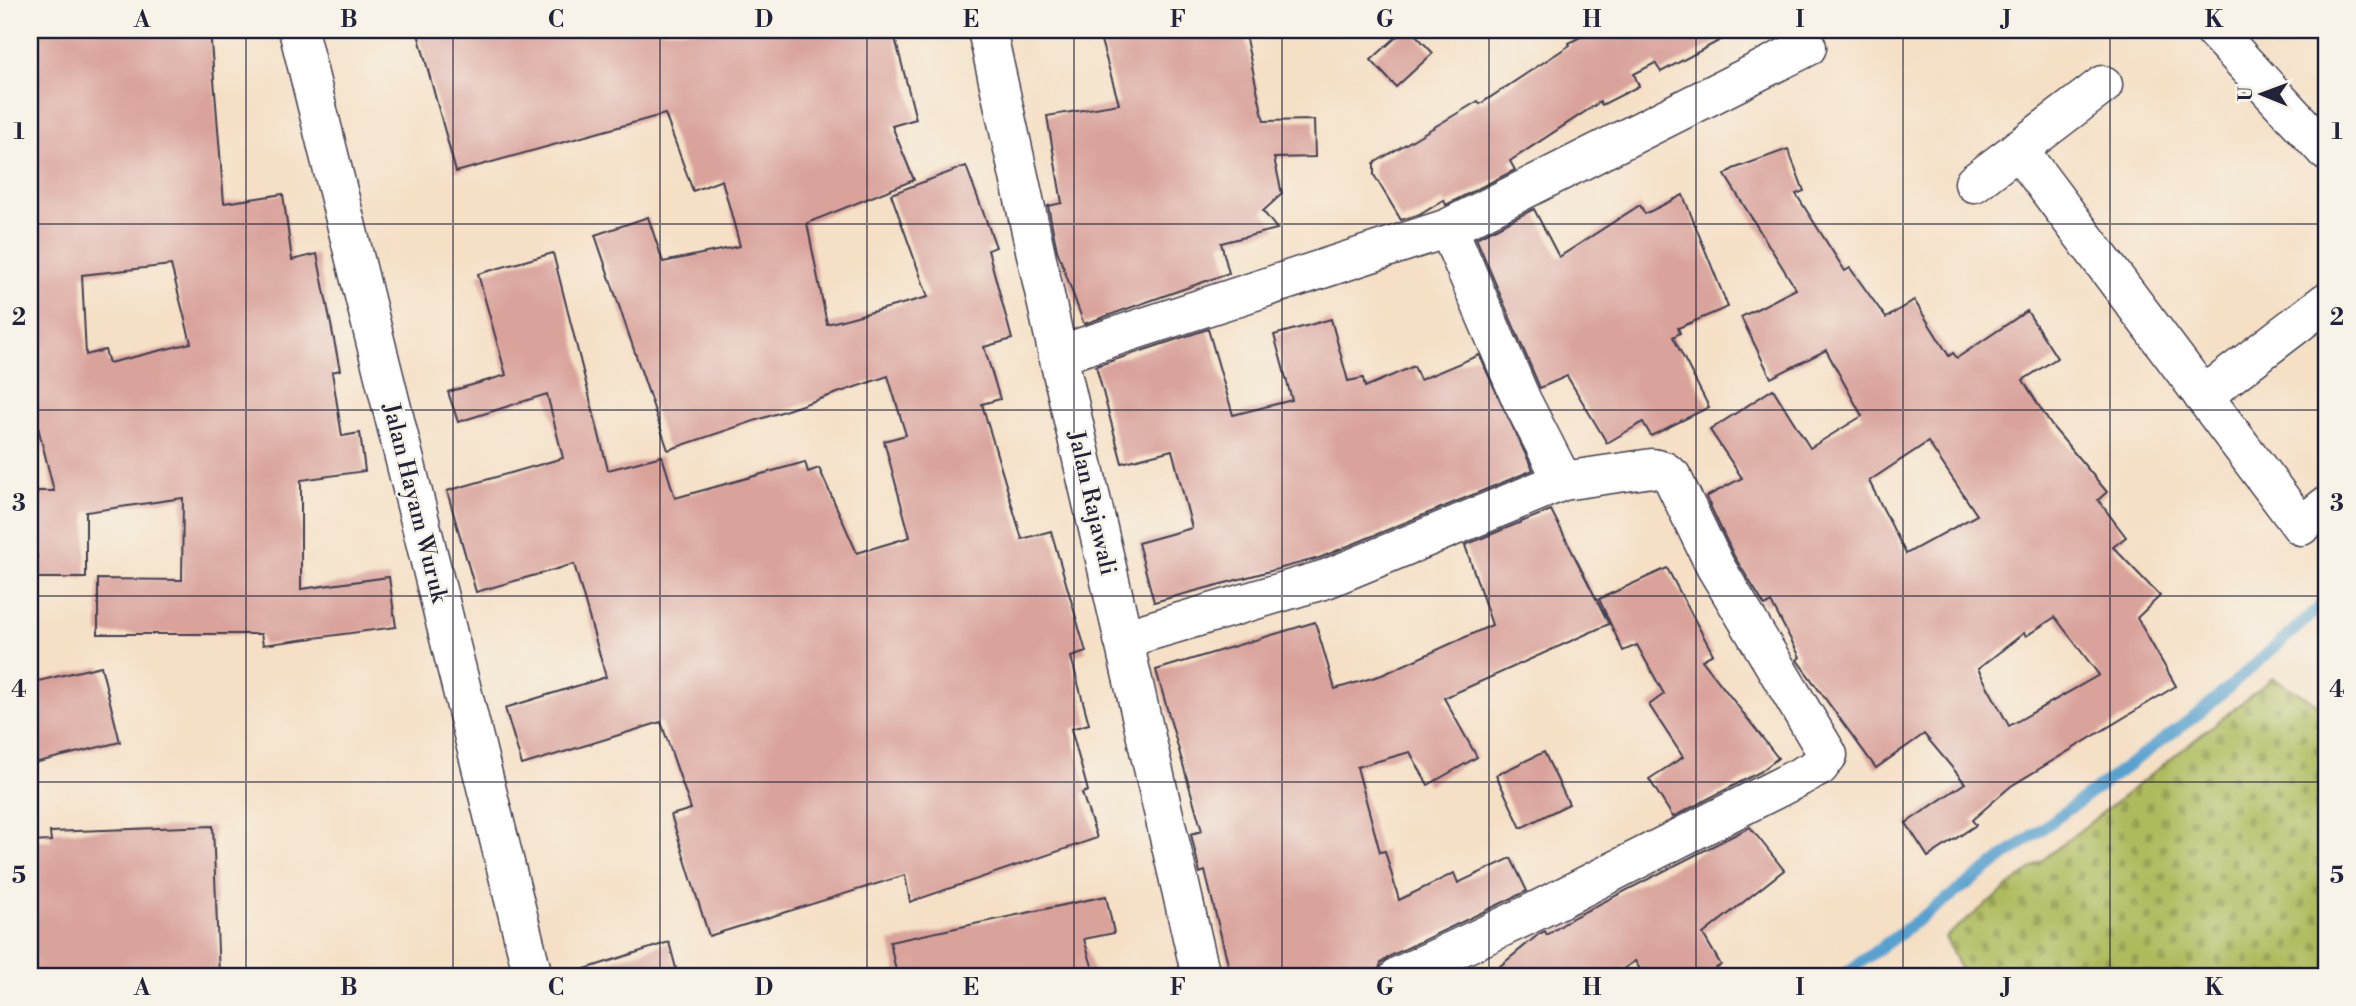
<svg xmlns="http://www.w3.org/2000/svg" width="2356" height="1006" viewBox="0 0 2356 1006" font-family="'Libre Bodoni',serif">
<style>
.cemetery{fill:url(#cemetery-stones);stroke:#686e4c;stroke-width:2}
.lines{fill:none;stroke-linecap:round;stroke-linejoin:round}
.stream{stroke:#59a1cf;stroke-width:12}
.building{fill:#d9a39b;fill-rule:evenodd}
.minor-casing{stroke:#423e50;stroke-width:41}
.major-casing{stroke:#423e50;stroke-width:41}
.minor{stroke:#fff;stroke-width:38}
.major{stroke:#fff;stroke-width:38}
.grid{fill:none;stroke:#22223b;stroke-width:2;stroke-opacity:0.55}
.labels{text-anchor:middle;dominant-baseline:central;stroke-width:5;stroke-linejoin:round;paint-order:stroke}
.street-label{font-size:23px;fill:#22223b;stroke:#f7f3e8}
.neatline{fill:none;stroke:#22223b;stroke-width:2.5}
.grid-label{font-size:23px;text-anchor:middle;font-weight:bold;fill:#22223b}
</style>
<defs>
<pattern id="cemetery-stones" width="16" height="16" patternUnits="userSpaceOnUse" patternTransform="scale(1.75)"><rect width="16" height="16" fill="#aebb5d"/><path d="M2 7V4a2 2 0 0 1 4 0v3zM10 15v-3a2 2 0 0 1 4 0v3z" fill="#95a052"/></pattern>
</defs>
<rect width="100%" height="100%" fill="#f7f3e8"/>
<filter id="ink" filterUnits="userSpaceOnUse"><feTurbulence type="fractalNoise" baseFrequency=".0143" numOctaves="2"/><feDisplacementMap in="SourceGraphic" scale="14" xChannelSelector="R" yChannelSelector="G"/><feConvolveMatrix kernelMatrix="1 2 1 2 8 2 1 2 1" color-interpolation-filters="sRGB"/></filter>
<filter id="wash" filterUnits="userSpaceOnUse"><feTurbulence type="fractalNoise" baseFrequency=".00686" numOctaves="4" result="noise"/><feDisplacementMap in="SourceGraphic" scale="28" xChannelSelector="R" yChannelSelector="G"/><feGaussianBlur stdDeviation="1.57" result="paint"/><feColorMatrix in="noise" values="0 0 0 0 0 0 0 0 0 0 0 0 0 0 0 0 0 1.4 0 .05"/><feComposite in="paint" operator="in"/></filter>
<g filter="url(#wash)">
<rect width="100%" height="100%" fill="#f5e0c6"/>
<!-- cemetery -->
<polygon class="cemetery" points="2273,678 2326,709 2326,976 1963,976 1945,937"/>
<g class="lines">
<!-- stream -->
<polyline class="stream" points="1842,976 2202,711 2326,602"/>
</g>
<g id="blocks">
<!-- building -->
<g class="building">
<path d="M30,30H210L224,203L283,194L292,260L317,254L340,370L332,372L342,436L360,433L365,471L301,480V589L389,577L396,627L263,645L261,634H98V579L182,580L183,498L86,512V578H37V555H30V495H37V491H54L30,395ZM171,265L191,343L109,363L105,350L86,355L82,275Z"/>
<polygon points="417,30 893,30 916,119 892,126 914,180 807,223 827,324 928,297 891,194 966,166 996,247 988,250 1012,339 984,347 1000,399 982,404 1022,539 1051,531 1086,652 1071,657 1089,724 1071,729 1088,791 1082,793 1097,838 910,902 905,875 709,936 671,815 691,809 661,722 522,765 505,708 606,677 574,564 476,592 447,491 563,458 547,394 458,422 448,392 506,375 478,274 553,253 608,470 662,456 675,498 805,462 808,472 819,468 857,553 910,537 884,441 906,435 888,376 668,450 595,235 648,217 663,262 740,246 722,180 693,191 665,114 456,172"/>
<polygon points="1098,30 1244,30 1264,121 1314,120 1315,157 1274,158 1282,194 1263,211 1277,229 1221,243 1229,273 1084,324 1057,250 1048,206 1062,203 1047,116 1119,104"/>
<polygon points="1404,30 1411,30 1433,53 1396,87 1371,60"/>
<polygon points="1593,30 1739,30 1661,72 1655,63 1634,74 1639,86 1602,105 1600,102 1510,161 1515,170 1446,205 1444,200 1421,214 1401,220 1374,175 1374,163 1478,101 1480,104 1570,45 1569,43"/>
<path d="M1788,149L1804,191L1796,194L1845,271L1850,268L1886,318L1914,300L1949,356L1953,353L1957,358L2027,311L2057,358L2023,380L2051,425L2107,492L2098,500L2126,537L2113,547L2160,596L2137,618L2176,686L2011,786L1972,820L1976,825L1928,857L1906,823L1965,783L1924,734L1876,768L1797,660L1800,657L1771,602L1765,606L1734,556L1706,497L1742,478L1710,430L1773,389L1810,448L1862,416L1826,350L1771,378L1741,317L1796,289L1725,175L1733,169ZM1928,442L1977,515L1906,554L1869,481ZM2055,617L2099,675L2009,726L1978,669L2024,633L2026,636Z"/>
<polygon points="1683,195 1728,307 1678,328 1680,333 1673,337 1709,407 1651,436 1643,422 1607,443 1567,376 1540,388 1476,238 1534,209 1559,257 1640,205 1645,214"/>
<polygon points="1331,319 1348,381 1363,378 1365,387 1414,366 1420,380 1479,355 1533,470 1319,558 1154,602 1138,543 1192,528 1172,450 1122,463 1096,366 1208,329 1233,415 1292,400 1274,335"/>
<polygon points="1551,510 1609,624 1444,698 1477,757 1428,785 1410,752 1357,767 1380,852 1385,851 1399,900 1454,873 1458,883 1511,858 1527,891 1390,956 1381,963 1378,972 1369,976 1231,976 1205,871 1200,873 1191,834 1202,831 1156,670 1315,622 1335,689 1382,675 1492,625 1465,545"/>
<polygon points="1667,568 1713,654 1702,660 1778,758 1760,772 1673,817 1649,779 1683,757 1649,705 1664,694 1637,645 1623,651 1599,599"/>
<polygon points="101,666 120,742 30,764 30,683"/>
<polygon points="1544,752 1569,804 1521,828 1496,775"/>
<polygon points="213,826 219,976 30,976 30,842 51,841 50,832"/>
<polygon points="1750,827 1784,870 1703,934 1721,965 1702,976 1644,976 1635,961 1613,976 1488,976 1539,934 1545,931 1547,935 1574,917"/>
<polygon points="1106,896 1114,933 1084,939 1095,976 897,976 890,942"/>
<polygon points="669,942 678,976 584,976 582,970"/>
</g>
</g>
</g>
<g filter="url(#ink)">
<use href="#blocks" fill-opacity="0" stroke="#423e50" stroke-width="2"/>
<g class="lines">
<defs>
<g id="minor">
<polyline points="298,30 533,976"/>
<polyline points="2214,30 2326,151"/>
<polyline points="2018,149 2301,526 2326,506"/>
<polyline points="1974,183 2103,85"/>
<polyline points="1448,228 1807,47"/>
<polyline points="1058,355 1448,228 1522,401 1563,481 1652,468 1664,471 1672,477 1715,566 1828,755 1819,767 1524,917 1399,976"/>
<polyline points="2203,396 2326,302"/>
<polyline points="1123,639 1326,579 1563,481"/>
</g>
<polyline id="major" points="987,30 1058,355 1201,976"/>
</defs>
<!-- minor casing -->
<use href="#minor" class="minor-casing"/>
<!-- major casing -->
<use href="#major" class="major-casing"/>
<!-- minor -->
<use href="#minor" class="minor"/>
<!-- major -->
<use href="#major" class="major"/>
</g>
</g>
<!-- grid -->
<path class="grid" d="M246,30V976M453,30V976M660,30V976M867,30V976M1074,30V976M1282,30V976M1489,30V976M1696,30V976M1903,30V976M2110,30V976M30,224H2326M30,410H2326M30,596H2326M30,782H2326"/>
<g class="labels">
<!-- street labels -->
<g class="street-label">
<text transform="translate(415 503) rotate(76)">Jalan Hayam Wuruk</text>
<text transform="translate(1092 503) rotate(77)">Jalan Rajawali</text>
</g>
</g>
<!-- margin -->
<rect width="2356" height="1006" fill="none" stroke="#f7f3e8" stroke-width="77"/>
<!-- north arrow -->
<g transform="translate(2262 94) rotate(271)" stroke="#f7f3e8" stroke-width="5" paint-order="stroke">
<path d="M0-5L12 26L0 18L-12 26Z" fill="#22223b"/>
<text y="-10" font-size="19" font-weight="bold" text-anchor="middle" fill="#22223b">U</text>
</g>
<rect x="38" y="38" width="2280" height="930" class="neatline"/>
<g class="grid-label">
<text x="142" y="27">A</text>
<text x="349" y="27">B</text>
<text x="556" y="27">C</text>
<text x="764" y="27">D</text>
<text x="971" y="27">E</text>
<text x="1178" y="27">F</text>
<text x="1385" y="27">G</text>
<text x="1592" y="27">H</text>
<text x="1800" y="27">I</text>
<text x="2007" y="27">J</text>
<text x="2214" y="27">K</text>
<text x="19" y="139">1</text>
<text x="2337" y="139">1</text>
<text x="19" y="325">2</text>
<text x="2337" y="325">2</text>
<text x="19" y="511">3</text>
<text x="2337" y="511">3</text>
<text x="19" y="697">4</text>
<text x="2337" y="697">4</text>
<text x="19" y="883">5</text>
<text x="2337" y="883">5</text>
<text x="142" y="995">A</text>
<text x="349" y="995">B</text>
<text x="556" y="995">C</text>
<text x="764" y="995">D</text>
<text x="971" y="995">E</text>
<text x="1178" y="995">F</text>
<text x="1385" y="995">G</text>
<text x="1592" y="995">H</text>
<text x="1800" y="995">I</text>
<text x="2007" y="995">J</text>
<text x="2214" y="995">K</text>
</g>
</svg>
